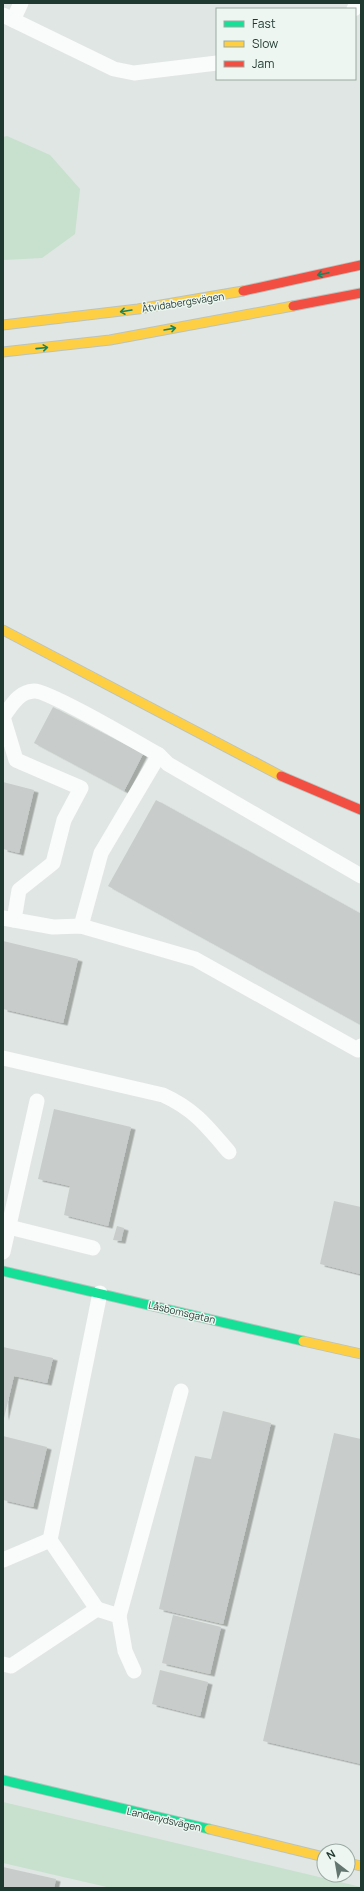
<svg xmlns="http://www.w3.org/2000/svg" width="364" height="1891" viewBox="0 0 364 1891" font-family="Manrope,sans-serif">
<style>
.green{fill:#c8e0ce}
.building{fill:#c8cdcb;filter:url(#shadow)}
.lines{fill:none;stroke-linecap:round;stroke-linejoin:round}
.fast-casing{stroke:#bac3bf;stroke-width:11}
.slow-casing{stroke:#bac3bf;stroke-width:11}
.jam-casing{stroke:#bac3bf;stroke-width:11}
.lane{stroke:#fafbfb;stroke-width:15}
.fast{stroke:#16e098;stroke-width:9}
.slow{stroke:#ffcf43;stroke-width:9}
.jam{stroke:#f24e42;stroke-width:9}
.oneway{stroke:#1b845f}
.labels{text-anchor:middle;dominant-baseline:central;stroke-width:3;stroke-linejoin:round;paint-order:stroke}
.street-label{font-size:10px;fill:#1f3930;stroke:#edf6f1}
</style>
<defs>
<filter id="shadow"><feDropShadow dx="4.5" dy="2.5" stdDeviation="0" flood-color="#0004"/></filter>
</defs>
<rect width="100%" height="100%" fill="#e0e6e3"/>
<!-- green -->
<g class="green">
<polygon points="7,136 50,155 80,189 75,234 42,258 3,260 3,137"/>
<polygon points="3,1802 361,1887 361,1888 111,1888 3,1863"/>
</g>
<!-- building -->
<g class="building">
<polygon points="53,707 143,754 124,791 34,743"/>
<polygon points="3,782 34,790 19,853 3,849"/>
<polygon points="156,800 361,914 361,1025 108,886"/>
<polygon points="3,941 78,959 63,1023 3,1009"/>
<polygon points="54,1109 131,1127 108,1226 64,1215 70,1186 38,1179"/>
<polygon points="334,1201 361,1207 360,1274 320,1264"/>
<polygon points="117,1226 124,1228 121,1241 113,1240"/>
<polygon points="3,1347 53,1358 47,1383 14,1376 4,1418"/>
<polygon points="223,1411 271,1423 223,1624 159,1609 195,1456 211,1459"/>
<polygon points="334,1433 361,1439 361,1764 263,1741"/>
<polygon points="3,1436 47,1447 33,1507 3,1500"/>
<polygon points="173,1615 221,1627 210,1674 162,1663"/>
<polygon points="160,1670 208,1682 200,1716 152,1704"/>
<polygon points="3,1867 56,1879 54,1888 3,1888"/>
</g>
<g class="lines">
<defs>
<g id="fast">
<polyline points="3,1271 303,1341"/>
<polyline points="3,1780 209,1829"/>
</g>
<g id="slow">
<polyline points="3,325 138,309 243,291"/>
<polyline points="3,352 110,340 293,306"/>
<polyline points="3,630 281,776"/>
<polyline points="303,1341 361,1354"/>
<polyline points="209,1829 324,1857"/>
<polyline points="348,1863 361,1866"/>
</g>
<g id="jam">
<polyline points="243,291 361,265"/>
<polyline points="293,306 361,293"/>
<polyline points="281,776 361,810"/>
</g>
</defs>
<!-- fast casing -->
<use href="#fast" class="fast-casing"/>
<!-- slow casing -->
<use href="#slow" class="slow-casing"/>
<!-- jam casing -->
<use href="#jam" class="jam-casing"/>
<!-- lane -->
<g class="lane">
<polyline points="354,9 358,3"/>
<polyline points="3,15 114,69 134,73 217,63"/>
<polyline points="13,20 21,3"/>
<path d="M3,717C12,705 18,692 34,691C48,690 141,745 159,755L168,764L361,876"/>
<polyline points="3,717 16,760 81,788 64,820 53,863 19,890 14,920"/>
<polyline points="3,918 53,927 81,926 195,959 358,1050 361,1046"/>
<polyline points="81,926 101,853 159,755"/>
<path d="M3,1058L163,1095C194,1109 207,1126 229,1152"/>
<polyline points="9,1227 93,1248"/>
<polyline points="3,1252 37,1101"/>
<polyline points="3,1560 50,1540"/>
<polyline points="97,1609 119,1616 181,1391"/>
<polyline points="119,1616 125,1651 134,1671"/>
<polyline points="3,1664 11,1666 97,1609 50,1540 100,1293"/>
</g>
<!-- fast -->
<use href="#fast" class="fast"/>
<!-- slow -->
<use href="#slow" class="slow"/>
<!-- jam -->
<use href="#jam" class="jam"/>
</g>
<!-- one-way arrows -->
<defs><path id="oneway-shaft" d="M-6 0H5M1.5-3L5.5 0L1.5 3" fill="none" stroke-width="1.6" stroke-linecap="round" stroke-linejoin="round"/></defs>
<g class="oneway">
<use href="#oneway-shaft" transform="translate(323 274) rotate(168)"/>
<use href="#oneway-shaft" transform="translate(126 311) rotate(171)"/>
<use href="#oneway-shaft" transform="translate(170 329) rotate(-10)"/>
<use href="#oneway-shaft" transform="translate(42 348) rotate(-6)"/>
</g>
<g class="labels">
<!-- street labels -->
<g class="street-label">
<text transform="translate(183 302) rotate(-9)">Åtvidabergsvägen</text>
<text transform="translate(182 1312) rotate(13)">Låsbomsgatan</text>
<text transform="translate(164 1819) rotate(13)">Landerydsvägen</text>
</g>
</g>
<!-- border -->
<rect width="364" height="1891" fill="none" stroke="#1f3930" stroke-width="8"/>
<!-- legend -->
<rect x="216" y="8" width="140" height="72" fill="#edf6f1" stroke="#9baaa4"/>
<rect x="224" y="21" width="20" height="6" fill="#16e098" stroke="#9baaa4"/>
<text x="252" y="28" font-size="12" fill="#1f3930">Fast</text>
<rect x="224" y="41" width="20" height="6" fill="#ffcf43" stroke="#9baaa4"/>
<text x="252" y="48" font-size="12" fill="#1f3930">Slow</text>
<rect x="224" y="61" width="20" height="6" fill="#f24e42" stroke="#9baaa4"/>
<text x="252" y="68" font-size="12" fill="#1f3930">Jam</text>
<!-- north arrow -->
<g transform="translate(336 1863) rotate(329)"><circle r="19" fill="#edf6f1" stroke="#9baaa4"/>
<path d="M0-3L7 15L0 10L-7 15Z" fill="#63766f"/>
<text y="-6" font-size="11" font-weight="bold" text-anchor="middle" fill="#1f3930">N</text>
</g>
</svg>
